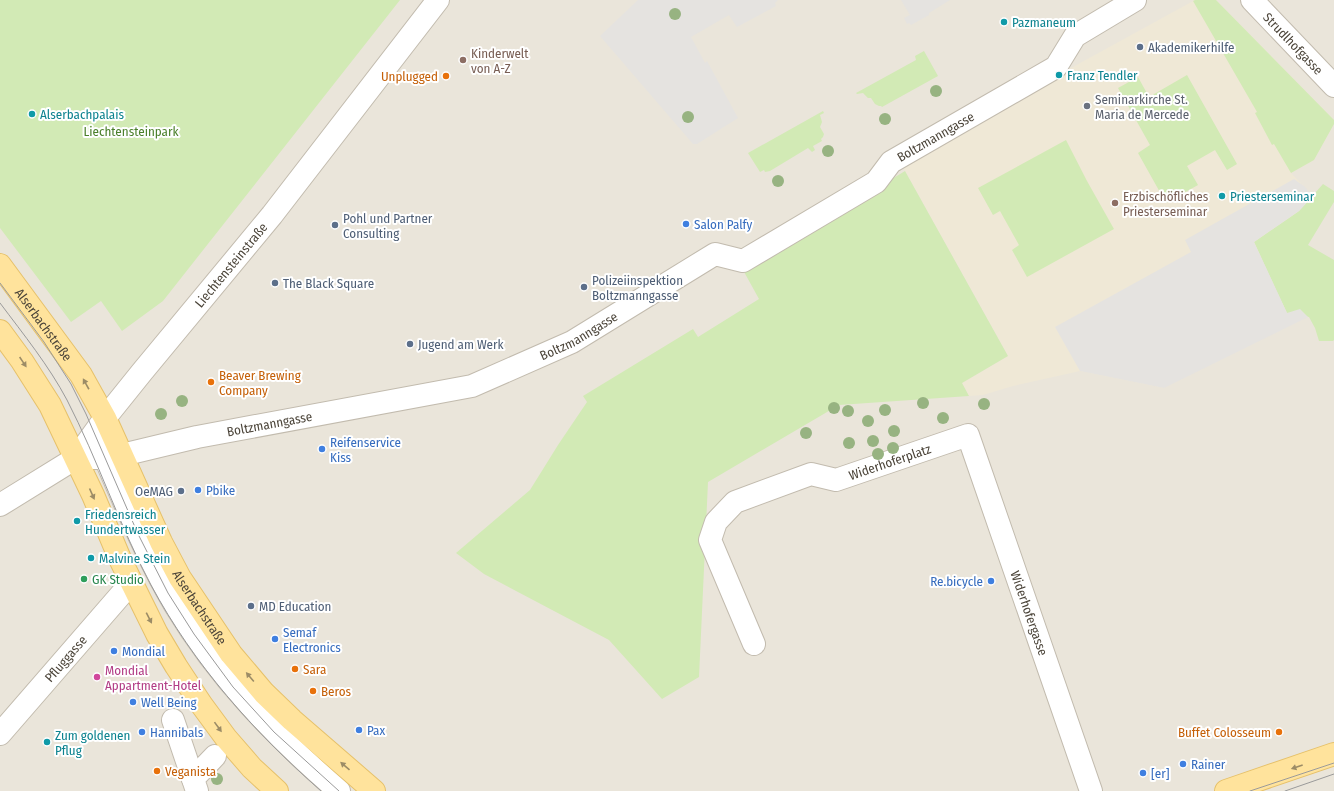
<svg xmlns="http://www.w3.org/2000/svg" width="1334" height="791" viewBox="0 0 1334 791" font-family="'Fira Sans Condensed',sans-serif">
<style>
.residential{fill:#eae5da}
.education{fill:#efe8d6}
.green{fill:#d2eab5}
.parking{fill:#e5e3e0}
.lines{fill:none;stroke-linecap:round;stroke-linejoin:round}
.minor-casing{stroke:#c2bbae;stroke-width:24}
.major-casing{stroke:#e6c16a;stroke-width:24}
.minor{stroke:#fff;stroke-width:22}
.major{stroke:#ffe39c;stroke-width:22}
.tram{stroke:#9a9a9a;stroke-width:1}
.tree{fill:#97b381}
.oneway{fill:#9c8c66}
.culture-dot{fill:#0f9aa8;stroke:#fff;stroke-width:1.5}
.service-dot{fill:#5c6f8a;stroke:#fff;stroke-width:1.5}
.education-dot{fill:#8d6e63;stroke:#fff;stroke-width:1.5}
.food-dot{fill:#e8710a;stroke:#fff;stroke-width:1.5}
.worship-dot{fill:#6b7280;stroke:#fff;stroke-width:1.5}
.shop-dot{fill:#3f7fe0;stroke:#fff;stroke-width:1.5}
.leisure-dot{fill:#2e9e5b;stroke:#fff;stroke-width:1.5}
.hotel-dot{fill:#d1479c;stroke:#fff;stroke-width:1.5}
.labels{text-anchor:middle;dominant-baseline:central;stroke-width:4;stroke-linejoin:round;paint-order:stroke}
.culture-label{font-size:13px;fill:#0d838f;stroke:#fff;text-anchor:start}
.street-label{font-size:13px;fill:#4b4439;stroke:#fff}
.service-label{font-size:13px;fill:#4e5e75;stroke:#fff;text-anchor:start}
.education-label{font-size:13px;fill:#785e54;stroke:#fff;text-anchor:start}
.food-label{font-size:13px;fill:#c56008;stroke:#fff;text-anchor:start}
.worship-label{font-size:13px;fill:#5b616d;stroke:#fff;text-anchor:start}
.park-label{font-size:13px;fill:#4a7f2a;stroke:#fff}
.shop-label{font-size:13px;fill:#366cbe;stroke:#fff;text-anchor:start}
.leisure-label{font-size:13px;fill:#27864d;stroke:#fff;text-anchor:start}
.hotel-label{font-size:13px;fill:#b23c85;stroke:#fff;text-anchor:start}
</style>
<rect width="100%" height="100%" fill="#f6f3ec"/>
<!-- residential -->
<rect class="residential" x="0" y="0" width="1334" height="791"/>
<!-- education -->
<polygon class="education" points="1195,0 1216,0 1334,120 1334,124 1314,160 1291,173 1313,196 1299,211 1164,388 1080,371 1013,386 983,395 969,396 962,383 1008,356 900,162"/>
<!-- green -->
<g class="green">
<polygon points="0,0 400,0 163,301 122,331 101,301 71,322 0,228"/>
<polygon points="1195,0 1216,0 1334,120 1334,124 1314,160 1291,173 1274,144 1272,145 1255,113 1257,112 1193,1"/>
<polygon points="924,51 938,76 882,107 881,106 879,106 875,104 871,98 868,98 863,93 857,94 856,93 916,60 915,56"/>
<polygon points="1187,75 1237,164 1227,170 1215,150 1187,166 1198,185 1166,203 1138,153 1150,145 1118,88 1138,77 1149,97"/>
<polygon points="823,111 824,113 820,115 822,122 820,127 824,134 823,137 821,139 822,141 813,146 815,150 812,152 808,148 770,171 765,172 764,170 760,172 748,153"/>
<polygon points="1066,140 1087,181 1114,229 1027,277 1012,250 1019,245 1000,211 993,215 978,188"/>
<polygon points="905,171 1008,356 962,383 969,396 839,405 708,482 699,677 662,699 609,640 484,574 456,553 530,490 558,445 587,402 583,396 693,329 698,337 759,299 743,270"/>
<polygon points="1323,184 1334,191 1334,202 1308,245 1334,260 1334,340 1333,341 1319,341 1315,328 1309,317 1287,313 1254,242 1299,211"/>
</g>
<!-- parking -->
<g class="parking">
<polygon points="638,0 778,0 775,3 776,6 737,27 729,15 691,37 705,63 707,61 738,118 697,144 693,144 600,36"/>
<polygon points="901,0 950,0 929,13 929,15 911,25 909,23 907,24 904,18 910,15"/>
<polygon points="1294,179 1304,186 1313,196 1299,211 1254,242 1287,313 1300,309 1308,317 1164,388 1080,371 1055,327 1191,252 1185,240"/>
</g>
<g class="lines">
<defs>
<g id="minor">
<path id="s1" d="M1252,0L1334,86"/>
<path d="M102,445L105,458C127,508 147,558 175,605C219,678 275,736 339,791"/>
<path id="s2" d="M76,458H105L122,455L197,437L472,386L572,342L715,254L743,261L876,182L891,162L1056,67L1075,36L1135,0"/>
<path id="s3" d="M0,505L76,458L105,418L142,372L272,215L438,0"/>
<path id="s4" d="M754,644L710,540L716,522L735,502L811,474L836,480L968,435L1091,791"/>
<polyline points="173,720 193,779"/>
<path id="s5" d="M0,734L131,583"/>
<polyline points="197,791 193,779 215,756"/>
</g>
<g id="major">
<path id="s6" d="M0,265L81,375L105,418L161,542L180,578L231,654L264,693L292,720L374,791"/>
<polyline points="0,331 22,361 50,405 93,495 120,559 157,634 176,666 201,704 226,738 252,768 277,791"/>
<polyline points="1226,791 1334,754"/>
</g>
</defs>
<!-- minor casing -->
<use href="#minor" class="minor-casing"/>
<!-- major casing -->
<use href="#major" class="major-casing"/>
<!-- minor -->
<use href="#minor" class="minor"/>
<!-- major -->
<use href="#major" class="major"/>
<!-- tram -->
<g class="tram">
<polyline points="0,283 44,342 71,384 86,414 138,534 168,593 194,634 233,687 274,732 339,791"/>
<path d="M0,303C24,335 49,366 67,400C98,460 119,525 151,585C194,665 253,731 321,791"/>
<polyline points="1250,791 1334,763"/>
<polyline points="1285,791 1334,774"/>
</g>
</g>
<!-- trees -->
<g class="tree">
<circle cx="675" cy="14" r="6"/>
<circle cx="936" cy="91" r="6"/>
<circle cx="688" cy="117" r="6"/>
<circle cx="885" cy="119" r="6"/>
<circle cx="828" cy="151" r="6"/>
<circle cx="778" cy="181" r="6"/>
<circle cx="182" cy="401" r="6"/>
<circle cx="923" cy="403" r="6"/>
<circle cx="984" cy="404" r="6"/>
<circle cx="834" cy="408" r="6"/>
<circle cx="885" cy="410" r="6"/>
<circle cx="848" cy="411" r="6"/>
<circle cx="161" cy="414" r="6"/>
<circle cx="943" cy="418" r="6"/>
<circle cx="868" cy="421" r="6"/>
<circle cx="894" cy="431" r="6"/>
<circle cx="806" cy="433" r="6"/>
<circle cx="873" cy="441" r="6"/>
<circle cx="849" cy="443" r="6"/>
<circle cx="893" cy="448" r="6"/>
<circle cx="878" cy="454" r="6"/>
<circle cx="217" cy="779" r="6"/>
</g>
<!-- one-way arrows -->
<defs><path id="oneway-solid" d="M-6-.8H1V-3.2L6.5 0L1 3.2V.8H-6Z"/></defs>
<g class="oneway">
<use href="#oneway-solid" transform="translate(23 362) rotate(56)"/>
<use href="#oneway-solid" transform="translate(86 384) rotate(-119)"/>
<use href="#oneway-solid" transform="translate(92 494) rotate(66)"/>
<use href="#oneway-solid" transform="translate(149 618) rotate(63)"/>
<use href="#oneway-solid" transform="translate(250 677) rotate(-130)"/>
<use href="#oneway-solid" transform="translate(218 727) rotate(54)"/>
<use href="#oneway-solid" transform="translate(345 766) rotate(-139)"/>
<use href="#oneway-solid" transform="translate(1297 767) rotate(161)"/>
</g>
<!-- markers -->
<g class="culture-dot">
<circle cx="1004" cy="22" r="4"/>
<circle cx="1059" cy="75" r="4"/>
<circle cx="32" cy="114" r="4"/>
<circle cx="1222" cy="196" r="4"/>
<circle cx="77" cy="521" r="4"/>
<circle cx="91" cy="558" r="4"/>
<circle cx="47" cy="742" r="4"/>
</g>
<g class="service-dot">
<circle cx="1140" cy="47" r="4"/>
<circle cx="335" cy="225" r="4"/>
<circle cx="275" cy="283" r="4"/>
<circle cx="584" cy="287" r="4"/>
<circle cx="410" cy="344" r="4"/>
<circle cx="181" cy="491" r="4"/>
<circle cx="251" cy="606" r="4"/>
</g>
<g class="education-dot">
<circle cx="463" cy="60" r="4"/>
<circle cx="1115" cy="203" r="4"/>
</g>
<g class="food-dot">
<circle cx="446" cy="76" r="4"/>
<circle cx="211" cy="382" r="4"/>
<circle cx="295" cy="669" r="4"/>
<circle cx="313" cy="691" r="4"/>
<circle cx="1279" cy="732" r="4"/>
<circle cx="157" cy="771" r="4"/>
</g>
<circle class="worship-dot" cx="1087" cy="106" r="4"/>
<g class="shop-dot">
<circle cx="686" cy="224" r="4"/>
<circle cx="322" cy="449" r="4"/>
<circle cx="198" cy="490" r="4"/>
<circle cx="991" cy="581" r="4"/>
<circle cx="275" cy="639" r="4"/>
<circle cx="114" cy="651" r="4"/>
<circle cx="133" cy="702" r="4"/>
<circle cx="359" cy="730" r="4"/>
<circle cx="142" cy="732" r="4"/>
<circle cx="1183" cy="764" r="4"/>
<circle cx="1143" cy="773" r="4"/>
</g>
<circle class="leisure-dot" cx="84" cy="579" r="4"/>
<circle class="hotel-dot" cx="97" cy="677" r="4"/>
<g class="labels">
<!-- culture labels -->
<g class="culture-label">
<text x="1012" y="22">Pazmaneum</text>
<text x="1067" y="75">Franz Tendler</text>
<text x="40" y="114">Alserbachpalais</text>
<text x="1230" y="196">Priesterseminar</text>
<text x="85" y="514">Friedensreich<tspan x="85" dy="15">Hundertwasser</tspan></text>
<text x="99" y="558">Malvine Stein</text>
<text x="55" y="735">Zum goldenen<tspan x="55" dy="15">Pflug</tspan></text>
</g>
<!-- street labels -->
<g class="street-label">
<text stroke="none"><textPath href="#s1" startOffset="60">Strudlhofgasse</textPath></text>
<text stroke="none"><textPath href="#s2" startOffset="940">Boltzmanngasse</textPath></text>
<text stroke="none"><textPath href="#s3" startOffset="337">Liechtensteinstraße</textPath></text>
<text stroke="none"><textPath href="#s6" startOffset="74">Alserbachstraße</textPath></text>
<text stroke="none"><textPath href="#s2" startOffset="521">Boltzmanngasse</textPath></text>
<text stroke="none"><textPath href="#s2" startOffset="197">Boltzmanngasse</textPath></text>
<text stroke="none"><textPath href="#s4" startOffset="323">Widerhoferplatz</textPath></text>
<text stroke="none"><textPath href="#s6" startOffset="398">Alserbachstraße</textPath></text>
<text stroke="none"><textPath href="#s4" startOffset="594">Widerhofergasse</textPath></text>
<text stroke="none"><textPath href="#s5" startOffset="100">Pfluggasse</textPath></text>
</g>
<!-- service labels -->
<g class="service-label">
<text x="1148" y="47">Akademikerhilfe</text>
<text x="343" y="218">Pohl und Partner<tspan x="343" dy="15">Consulting</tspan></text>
<text x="592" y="280">Polizeiinspektion<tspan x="592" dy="15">Boltzmanngasse</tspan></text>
<text x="283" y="283">The Black Square</text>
<text x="418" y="344">Jugend am Werk</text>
<text x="173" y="491" text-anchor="end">OeMAG</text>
<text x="259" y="606">MD Education</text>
</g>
<!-- education labels -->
<g class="education-label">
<text x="471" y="53">Kinderwelt<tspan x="471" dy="15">von A-Z</tspan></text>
<text x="1123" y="196">Erzbischöfliches<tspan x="1123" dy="15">Priesterseminar</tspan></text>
</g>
<!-- food labels -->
<g class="food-label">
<text x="438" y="76" text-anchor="end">Unplugged</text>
<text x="219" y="375">Beaver Brewing<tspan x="219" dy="15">Company</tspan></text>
<text x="303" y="669">Sara</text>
<text x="321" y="691">Beros</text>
<text x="1271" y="732" text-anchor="end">Buffet Colosseum</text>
<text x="165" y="771">Veganista</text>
</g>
<!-- worship labels -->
<g class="worship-label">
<text x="1095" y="99">Seminarkirche St.<tspan x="1095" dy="15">Maria de Mercede</tspan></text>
</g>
<!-- park labels -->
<g class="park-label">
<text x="131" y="131">Liechtensteinpark</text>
</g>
<!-- shop labels -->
<g class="shop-label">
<text x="694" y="224">Salon Palfy</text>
<text x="330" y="442">Reifenservice<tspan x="330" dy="15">Kiss</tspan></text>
<text x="206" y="490">Pbike</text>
<text x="983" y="581" text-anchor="end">Re.bicycle</text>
<text x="283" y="632">Semaf<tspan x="283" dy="15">Electronics</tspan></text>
<text x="122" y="651">Mondial</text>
<text x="141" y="702">Well Being</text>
<text x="367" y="730">Pax</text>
<text x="150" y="732">Hannibals</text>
<text x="1191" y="764">Rainer</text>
<text x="1151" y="773">[er]</text>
</g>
<!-- leisure labels -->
<g class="leisure-label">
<text x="92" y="579">GK Studio</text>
</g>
<!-- hotel labels -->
<g class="hotel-label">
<text x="105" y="670">Mondial<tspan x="105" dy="15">Appartment-Hotel</tspan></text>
</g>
</g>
</svg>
